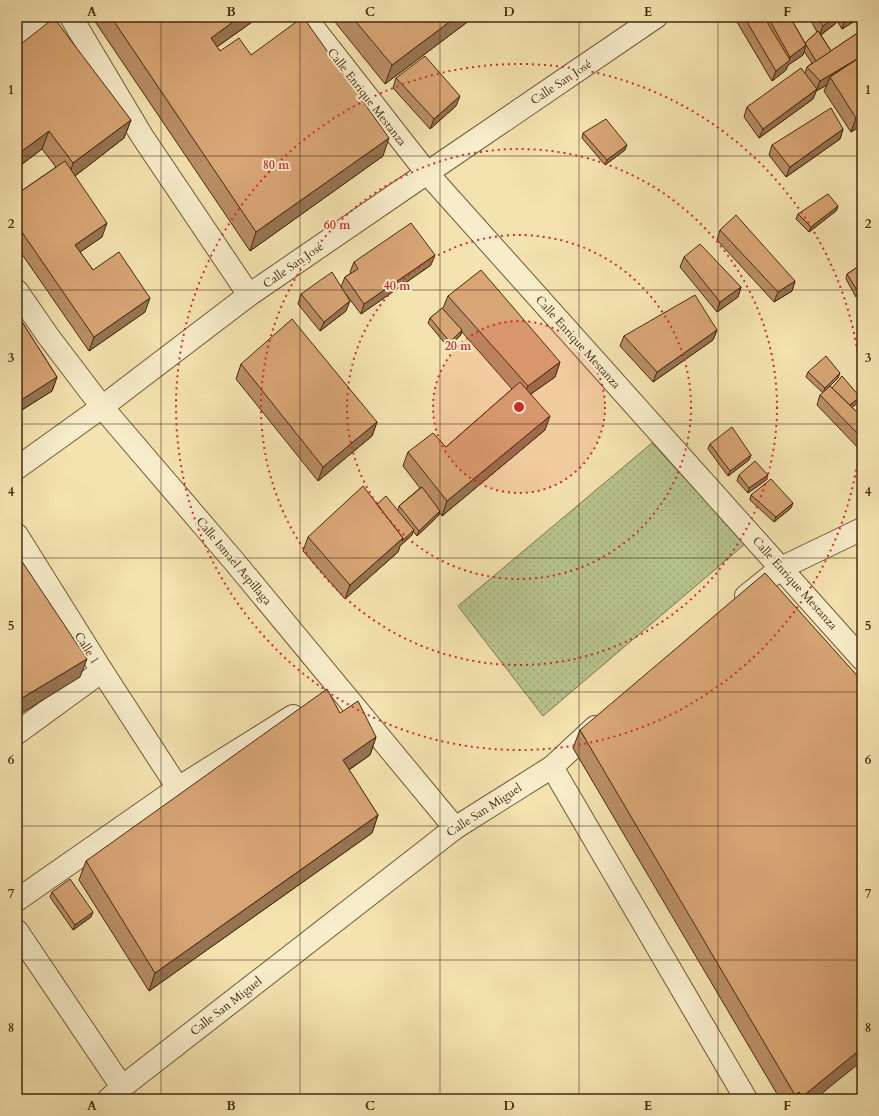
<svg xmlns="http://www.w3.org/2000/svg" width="879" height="1116" viewBox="0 0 879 1116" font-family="Cardo,serif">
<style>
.park{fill:url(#park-dots);stroke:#7e774e}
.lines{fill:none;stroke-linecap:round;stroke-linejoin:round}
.street-casing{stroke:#705837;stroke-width:24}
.street{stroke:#f8edcb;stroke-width:22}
.wall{fill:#ba8e65;stroke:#442a0f}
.shaded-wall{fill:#977452;stroke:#442a0f}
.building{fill:#d8a575;stroke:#442a0f}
.grid{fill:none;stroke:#442a0f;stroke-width:1;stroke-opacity:0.55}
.ring{fill:none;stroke:#d62828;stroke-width:2;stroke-dasharray:2 4}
.labels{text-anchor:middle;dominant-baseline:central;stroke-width:4;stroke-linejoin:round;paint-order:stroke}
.street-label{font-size:12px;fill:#442a0f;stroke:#f8edcb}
.centre{fill:#d62828;stroke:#f8edcb;stroke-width:2}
.ring-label{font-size:12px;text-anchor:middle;font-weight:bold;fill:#d62828;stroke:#f8edcb;stroke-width:4;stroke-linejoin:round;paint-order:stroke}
.neatline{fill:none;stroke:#442a0f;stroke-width:1.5}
.grid-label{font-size:13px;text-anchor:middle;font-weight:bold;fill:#442a0f}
</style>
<defs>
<pattern id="park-dots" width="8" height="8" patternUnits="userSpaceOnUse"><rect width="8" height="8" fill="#b8c48d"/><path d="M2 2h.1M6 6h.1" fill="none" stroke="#979f72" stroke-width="1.8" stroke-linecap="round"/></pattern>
</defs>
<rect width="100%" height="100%" fill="#f4e3af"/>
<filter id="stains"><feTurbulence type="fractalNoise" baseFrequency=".005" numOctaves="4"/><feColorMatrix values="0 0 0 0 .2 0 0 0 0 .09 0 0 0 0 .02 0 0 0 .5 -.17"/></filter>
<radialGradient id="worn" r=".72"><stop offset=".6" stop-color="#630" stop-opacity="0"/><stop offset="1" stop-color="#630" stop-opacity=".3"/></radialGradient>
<!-- park -->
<polygon class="park" points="652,443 745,544 543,716 458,606"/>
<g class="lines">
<defs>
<g id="street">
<polyline points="71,17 142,136 249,295"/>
<polyline points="305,17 427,173 862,659"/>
<polyline points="17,38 47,17"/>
<polyline points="17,291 48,336 102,407 233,560 455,828"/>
<polyline points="17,468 102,407 249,295 427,173 656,17"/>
<polyline points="17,535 102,671 17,733"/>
<polyline points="746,596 781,568 862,529"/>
<polyline points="102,671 178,788"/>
<polyline points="552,767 746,1099"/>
<polyline points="17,900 178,788 293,716"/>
<polyline points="17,931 122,1087"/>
<polyline points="109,1099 122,1087 455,828 552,767 595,727"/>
</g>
</defs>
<!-- street casing -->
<use href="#street" class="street-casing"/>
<!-- street -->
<use href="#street" class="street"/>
</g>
<!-- wall -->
<g class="wall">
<polygon points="92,17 259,17 217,47 220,51 251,55 383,156 250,251"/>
<polygon points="331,17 474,17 385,84"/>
<polygon points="734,17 790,17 805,43 817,32 809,17 861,17 842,29 836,19 835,24 821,35 831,51 862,30 862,125 851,132 824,91 827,85 816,91 813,99 759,138 744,117 747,107 805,73 807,67 812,63 804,51 803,55 788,65 786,70 772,81"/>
<polygon points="17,47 131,120 124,138 75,176 102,237 80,252 93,270 145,312 89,351 17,247 17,194 56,167 42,149 17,168"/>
<polygon points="396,78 456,106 430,129 393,88"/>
<polygon points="843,129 840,139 786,177 769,155 772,145"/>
<polygon points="583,133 625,150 605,165 582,138"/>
<polygon points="838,206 836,211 809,232 796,219 798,214"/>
<polygon points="720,230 795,281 792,291 774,302 717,240"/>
<polygon points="684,257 741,287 738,297 717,312 680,267"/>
<polygon points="354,262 431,265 361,314 345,293 346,311 320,331 298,304 301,294 341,287 345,277 351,273 350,272"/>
<polygon points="862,264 862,292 856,297 846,279 847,274"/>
<polygon points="448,296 560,362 555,377 531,394 545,430 442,516 440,513 438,516 417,536 413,531 412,535 400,546 398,552 345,599 303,551 308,537 398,510 399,506 420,488 403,466 408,452 446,447 512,389 462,332 460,336 448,347 428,323 430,318 443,308"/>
<polygon points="17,314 57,377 52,391 17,413"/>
<polygon points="717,330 713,340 653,382 620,346 624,336"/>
<polygon points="241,364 377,422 372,436 318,481 236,379"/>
<polygon points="808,372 838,378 826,390 832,388 859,402 852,407 862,417 862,452 817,405 820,395 823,393 806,377"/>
<polygon points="710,444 751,455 749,460 728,476 708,449"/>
<polygon points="739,475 766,480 748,493 737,481"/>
<polygon points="751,495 791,508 774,522 750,500"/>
<polygon points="340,713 376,737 370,755 349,770 378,815 372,833 149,991 79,880 86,861"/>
<polygon points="580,730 815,1099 780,1099 573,748"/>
<polygon points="52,892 91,917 73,930 50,897"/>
</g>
<!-- shaded-wall -->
<g class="shaded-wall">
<polygon points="240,17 259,17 204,56 211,38"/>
<polygon points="456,17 474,17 385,84 392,65"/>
<polygon points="835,17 837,17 835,24 819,36 823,26"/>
<polygon points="849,17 861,17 842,29 845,19"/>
<polygon points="806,45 803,55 788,65 786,70 772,81 776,71 788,61 790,57"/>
<polygon points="862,56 830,77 827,85 816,91 820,81"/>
<polygon points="817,89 813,99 759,138 763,129"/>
<polygon points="460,96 456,106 430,129 434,119"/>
<polygon points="862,114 862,125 851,132 856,118"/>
<polygon points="131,120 124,138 67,182 73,163"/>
<polygon points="843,129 840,139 786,177 790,167"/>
<polygon points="49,131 42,149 17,168 17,166 22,151"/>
<polygon points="389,138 383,156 250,251 256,232"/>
<polygon points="627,145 625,150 605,165 607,160"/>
<polygon points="838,206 836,211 809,232 811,227"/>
<polygon points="107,223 102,237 70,259 75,245"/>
<polygon points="435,255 431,265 361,314 364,304"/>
<polygon points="795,281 792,291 774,302 778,292"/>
<polygon points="741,287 738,297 717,312 720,302"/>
<polygon points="862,289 862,292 856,297 858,292"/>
<polygon points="150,298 145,312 89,351 94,337"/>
<polygon points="350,301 346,311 320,331 324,322"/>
<polygon points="462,330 460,336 448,347 450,342"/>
<polygon points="717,330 713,340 653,382 657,372"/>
<polygon points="560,362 555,377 522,400 528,386"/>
<polygon points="840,373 838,378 823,393 825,388"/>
<polygon points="57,377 52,391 17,413 17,411 21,400"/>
<polygon points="860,397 859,402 846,412 848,407"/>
<polygon points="550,416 545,430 442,516 447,501"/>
<polygon points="377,422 372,436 318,481 323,467"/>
<polygon points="751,455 749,460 728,476 730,471"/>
<polygon points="768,475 766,480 748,493 749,488"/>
<polygon points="793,503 791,508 774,522 776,517"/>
<polygon points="440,511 438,516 417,536 419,531"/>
<polygon points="414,530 412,535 400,546 398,552 345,599 350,585 403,538"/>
<polygon points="87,659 80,677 17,716 17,701"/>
<polygon points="376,737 370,755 336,778 343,760"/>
<polygon points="378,815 372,833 149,991 155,973"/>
<polygon points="93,912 91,917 73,930 75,925"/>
<polygon points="862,1048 862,1061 815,1099 801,1099 802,1097"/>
<polygon points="799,1092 796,1099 794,1099 795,1095"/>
</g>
<!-- building -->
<g class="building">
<polygon points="111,17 240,17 211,38 220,51 239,38 251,55 303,17 389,138 256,232"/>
<polygon points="352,17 456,17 392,65"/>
<polygon points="744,17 764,17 790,60 776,71"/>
<polygon points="768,17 790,17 806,45 790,57"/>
<polygon points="818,17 835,17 823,26"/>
<polygon points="844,17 849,17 845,19"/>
<polygon points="54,18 131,120 73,163 49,131 22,151 17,144 17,47"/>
<polygon points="862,30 862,56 820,81 807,67"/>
<polygon points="818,31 831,51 816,61 805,43"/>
<polygon points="425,56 460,96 434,119 396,78"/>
<polygon points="862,56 862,114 856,118 830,77"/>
<polygon points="801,68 817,89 763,129 747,107"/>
<polygon points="831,108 843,129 790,167 772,145"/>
<polygon points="606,119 627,145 607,160 583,133"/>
<polygon points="65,161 107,223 75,245 93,270 119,252 150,298 94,337 17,225 17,194"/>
<polygon points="828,194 838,206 811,227 798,214"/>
<polygon points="736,215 795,281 778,292 720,230"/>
<polygon points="411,223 435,255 364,304 345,277 358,269 354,262"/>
<polygon points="700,244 741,287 720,302 684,257"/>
<polygon points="862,264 862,289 858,292 847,274"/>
<polygon points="481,270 560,362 528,386 448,296"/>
<polygon points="332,272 350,301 324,322 301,294"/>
<polygon points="695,295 717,330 657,372 624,336"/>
<polygon points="442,308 462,330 450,342 430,318"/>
<polygon points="17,314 57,377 21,400 17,393"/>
<polygon points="292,319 377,422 323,467 241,364"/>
<polygon points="826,356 840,373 825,388 808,372"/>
<polygon points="842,376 860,397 850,405 832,388"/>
<polygon points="520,382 550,416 447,501 408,452 433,433 446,447"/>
<polygon points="830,386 862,417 862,438 820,395"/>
<polygon points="732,427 751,455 730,471 710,444"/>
<polygon points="755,461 768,475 749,488 739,475"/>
<polygon points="771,479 793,503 776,517 751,495"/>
<polygon points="363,486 403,538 350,585 308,537"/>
<polygon points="422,487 440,511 419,531 399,506"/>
<polygon points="386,496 414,530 402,541 403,538 377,504"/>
<polygon points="17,554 87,659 17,701"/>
<polygon points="765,573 862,681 862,1048 802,1097 799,1092 795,1095 580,730"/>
<polygon points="327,689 340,713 358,701 376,737 343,760 378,815 155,973 86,861"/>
<polygon points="70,879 93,912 75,925 52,892"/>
</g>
<!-- grid -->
<path class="grid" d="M161,17V1099M300,17V1099M440,17V1099M579,17V1099M718,17V1099M17,156H862M17,290H862M17,424H862M17,558H862M17,692H862M17,826H862M17,960H862"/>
<!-- distance rings -->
<circle cx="519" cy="407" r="86" fill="#d62828" fill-opacity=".12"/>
<g class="ring">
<circle cx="519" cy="407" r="86"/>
<circle cx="519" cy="407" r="172"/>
<circle cx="519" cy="407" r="258"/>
<path d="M862 410A343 343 0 1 1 862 404"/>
</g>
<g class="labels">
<!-- street labels -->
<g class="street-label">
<text transform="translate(561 82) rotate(-34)">Calle San José</text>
<text transform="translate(367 97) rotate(52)">Calle Enrique Mestanza</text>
<text transform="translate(293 265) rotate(-35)">Calle San José</text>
<text transform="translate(578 342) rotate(48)">Calle Enrique Mestanza</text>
<text transform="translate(234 561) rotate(50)">Calle Ismael Aspillaga</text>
<text transform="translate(795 583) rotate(48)">Calle Enrique Mestanza</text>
<text transform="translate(87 648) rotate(58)">Calle 1</text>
<text transform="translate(484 810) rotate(-33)">Calle San Miguel</text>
<text transform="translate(226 1006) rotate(-38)">Calle San Miguel</text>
</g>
</g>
<circle cx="519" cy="407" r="6" class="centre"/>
<g class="ring-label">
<text x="276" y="169">80 m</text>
<text x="337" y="229">60 m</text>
<text x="397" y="290">40 m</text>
<text x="458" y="350">20 m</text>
</g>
<!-- margin -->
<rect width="879" height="1116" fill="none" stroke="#f4e3af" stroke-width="44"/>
<rect x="22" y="22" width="835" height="1072" class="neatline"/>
<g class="grid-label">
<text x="92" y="16">A</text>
<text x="231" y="16">B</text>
<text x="370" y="16">C</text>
<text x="509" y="16">D</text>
<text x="648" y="16">E</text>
<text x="787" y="16">F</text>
<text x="11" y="94">1</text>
<text x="868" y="94">1</text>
<text x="11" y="228">2</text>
<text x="868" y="228">2</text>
<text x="11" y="362">3</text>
<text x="868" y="362">3</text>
<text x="11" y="496">4</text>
<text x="868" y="496">4</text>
<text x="11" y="630">5</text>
<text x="868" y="630">5</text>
<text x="11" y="764">6</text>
<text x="868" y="764">6</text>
<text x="11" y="898">7</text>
<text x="868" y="898">7</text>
<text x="11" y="1032">8</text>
<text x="868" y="1032">8</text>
<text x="92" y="1110">A</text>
<text x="231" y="1110">B</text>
<text x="370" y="1110">C</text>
<text x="509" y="1110">D</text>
<text x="648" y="1110">E</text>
<text x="787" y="1110">F</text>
</g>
<rect width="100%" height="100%" filter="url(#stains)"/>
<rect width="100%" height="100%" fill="url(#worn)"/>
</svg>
